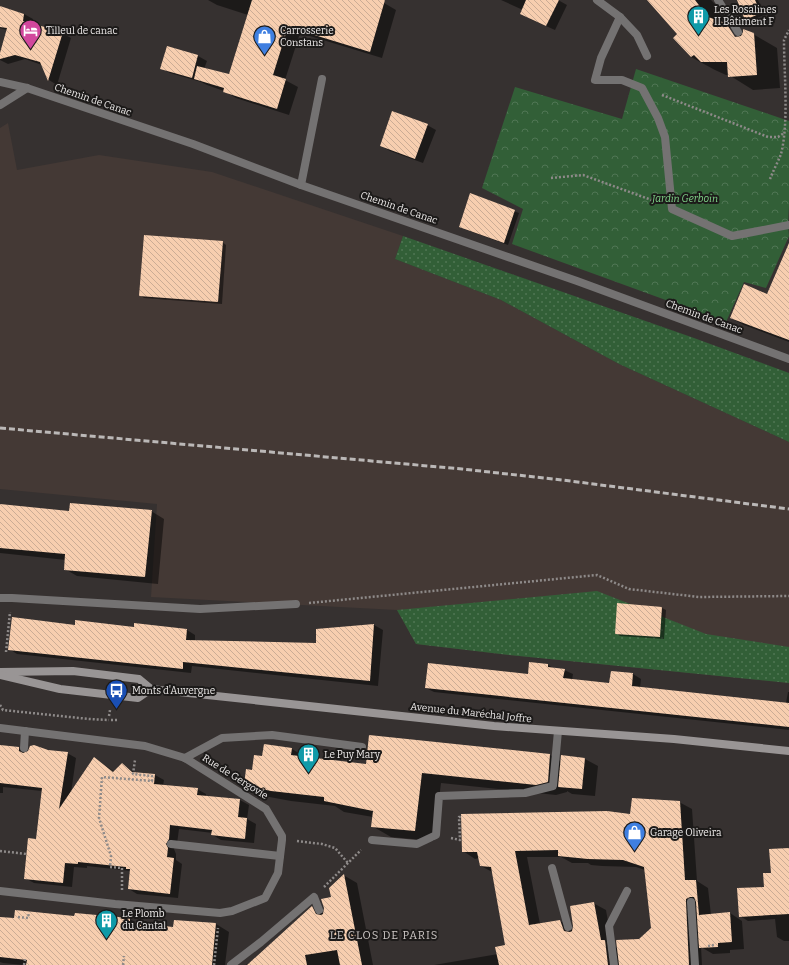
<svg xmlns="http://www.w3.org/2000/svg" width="789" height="965" viewBox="0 0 789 965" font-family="Bitter,serif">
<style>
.built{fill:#443935}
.grass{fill:url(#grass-dots)}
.park{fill:url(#park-crowns)}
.shadow{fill:#0007;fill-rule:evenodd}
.building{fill:url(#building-back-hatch)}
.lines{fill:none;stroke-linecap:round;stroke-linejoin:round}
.path{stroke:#8e8a89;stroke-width:2.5;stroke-dasharray:2 2;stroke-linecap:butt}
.lane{stroke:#747272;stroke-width:8}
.street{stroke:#747272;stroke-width:8}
.secondary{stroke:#999595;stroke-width:8}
.rail{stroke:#bbb8b7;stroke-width:3;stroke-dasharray:6 3;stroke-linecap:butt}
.labels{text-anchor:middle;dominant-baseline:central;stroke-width:4;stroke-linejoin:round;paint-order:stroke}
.poi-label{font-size:10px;fill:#eeebea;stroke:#1c1a19;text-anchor:start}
.street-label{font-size:10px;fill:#eeebea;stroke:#1c1a19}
.park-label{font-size:10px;font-style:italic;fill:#81d58a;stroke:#1c1a19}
.neighbourhood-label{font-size:11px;letter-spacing:1px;fill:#cec8c6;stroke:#1c1a19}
</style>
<defs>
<pattern id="grass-dots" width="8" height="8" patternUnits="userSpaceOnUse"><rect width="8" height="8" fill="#325f37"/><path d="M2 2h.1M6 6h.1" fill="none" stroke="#507654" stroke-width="1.8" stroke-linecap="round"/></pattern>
<pattern id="park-crowns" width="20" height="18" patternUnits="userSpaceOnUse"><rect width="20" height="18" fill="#325f37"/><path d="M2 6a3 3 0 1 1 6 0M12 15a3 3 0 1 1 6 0" fill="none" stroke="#507654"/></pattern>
<pattern id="building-back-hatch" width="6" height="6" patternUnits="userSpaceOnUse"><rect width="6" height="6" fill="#f7ceaf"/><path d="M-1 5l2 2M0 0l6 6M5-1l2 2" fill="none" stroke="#cbac95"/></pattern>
</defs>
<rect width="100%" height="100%" fill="#363130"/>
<!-- built -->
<polygon class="built" points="8,123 17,170 99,155 212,172 403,236 395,259 501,300 619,364 789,442 789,683 509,655 416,644 397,610 151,597 157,504 0,489 0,128"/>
<!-- grass -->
<g class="grass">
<polygon points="403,236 694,338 789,373 789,442 619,364 501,300 395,259"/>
<polygon points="597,591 706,634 789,647 789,683 509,655 416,644 397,610"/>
</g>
<!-- park -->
<polygon class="park" points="636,69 789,121 789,205 788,225 789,236 766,288 744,282 726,322 512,244 523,209 482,188 515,87 622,119"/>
<!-- shadow -->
<g class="shadow">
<polygon points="208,0 375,0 384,3 396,10 382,58 300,33 285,80 298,87 289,115 236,98 224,91 207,85 201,82 170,73 161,68 167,47 198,56 207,61 204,69 229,75 248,15 217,5"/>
<polygon points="501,0 558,0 567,5 555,30 530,19 523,10"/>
<path d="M649,0H711L717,6L713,9L726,24L744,34H753L777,48L780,88L753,90L729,75H726L715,70L691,57L678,34ZM728,28H731L739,40L738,42Z"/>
<polygon points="738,0 758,0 764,15 750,21 746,19"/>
<polygon points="0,7 24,14 33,19 32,24 62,33 71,38 57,85 49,80 42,65 25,59 8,64 0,60 7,30 0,28"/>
<polygon points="427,125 436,130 423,163 390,151 381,146"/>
<polygon points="471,195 519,213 508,245 464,229"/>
<polygon points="222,242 226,245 222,304 144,298 140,295"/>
<polygon points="789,246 789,342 744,325 731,318 767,295"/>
<polygon points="0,505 70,512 151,511 164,519 158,584 77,576 65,569 66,560 0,553"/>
<polygon points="618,605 662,608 666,610 664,639 620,636 616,633"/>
<polygon points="374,625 383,630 378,686 192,666 191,673 17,654 9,649 76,626 187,630 195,635 195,641 317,644 317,630"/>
<polygon points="530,663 548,665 555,669 564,670 573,674 572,680 610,685 633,674 641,679 640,688 786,703 788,692 789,692 789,730 434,692 426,688 529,675"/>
<polygon points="370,736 550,755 562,762 562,756 585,759 598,766 595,796 572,794 567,791 567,792 556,795 441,783 434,841 391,837 372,826 373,817 344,812 335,806 291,801 264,796 245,785 263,757 265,745 292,749 307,758 367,765"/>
<polygon points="0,746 18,748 27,753 47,751 67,753 76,758 71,793 94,758 115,772 122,764 135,773 155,775 164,780 163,786 197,789 206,794 206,797 240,800 249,805 247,819 256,824 254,843 221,840 213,835 213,833 179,829 177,844 174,849 176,854 176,860 182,864 178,898 137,894 129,889 131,871 87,866 87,868 74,867 72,887 34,883 25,878 37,840 42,791 3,787 3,793 0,793"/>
<path d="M679,802L692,809L697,881L708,888L711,915L730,913L742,921L744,949L730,950V953L713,954L701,947L702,965H434L498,954L507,946L494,873L481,866L479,858L475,859L463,851L631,815ZM527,857H561L572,863H588L591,865L602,866L636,867L645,870L652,928L640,940L618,949L612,945L606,910L593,903L574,929L560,921L540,924Z"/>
<polygon points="789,849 789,941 784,941 777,937 775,919 748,921 740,916 765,888"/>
<polygon points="345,876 357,883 373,965 246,965 257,957 312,907 324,914 332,897 330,889"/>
<polygon points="75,917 130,919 138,924 174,928 175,921 216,924 229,932 225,965 23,965 3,963 0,962 0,918 14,919"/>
</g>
<!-- building -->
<g class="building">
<polygon points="252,0 385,0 370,52 288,27 273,75 286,79 277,109 223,92 224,88 194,79 197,66 229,74"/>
<polygon points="526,0 559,0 546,26 520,14"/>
<polygon points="647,0 695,0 708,17 726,23 735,37 741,36 743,32 743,29 754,33 757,75 728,77 727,62 701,62 694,55 691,57 673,38 677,34"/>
<polygon points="737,0 755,0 761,13 745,20"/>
<polygon points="0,6 24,14 23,21 63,32 48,81 40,62 15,55 0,59 0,53 7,28 0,27"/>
<polygon points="167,46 198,55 192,78 160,69"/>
<polygon points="392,111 428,124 415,159 380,146"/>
<polygon points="470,193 515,210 504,243 459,227"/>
<polygon points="144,235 223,241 218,302 139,296"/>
<polygon points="789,243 789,340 730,318 744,284 767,294"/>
<polygon points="70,503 152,510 145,577 64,570 65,554 0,548 0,504 69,511"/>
<polygon points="617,603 662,607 660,637 615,634"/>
<polygon points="12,617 75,625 75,620 134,627 134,623 187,629 186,640 316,643 316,629 374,624 370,681 183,662 183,669 8,650"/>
<polygon points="529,662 548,664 548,667 565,669 563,678 609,683 611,671 633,673 632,686 789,703 789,727 425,688 428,663 528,674"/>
<polygon points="369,735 550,754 548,782 536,785 422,773 415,831 371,827 373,811 324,801 324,797 271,791 244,785 246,769 252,770 254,755 262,756 264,744 292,748 291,755 366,764"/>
<polygon points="0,745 19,747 19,751 23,753 28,751 30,746 34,745 48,750 68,752 59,809 94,757 113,772 122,763 132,772 155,774 154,784 198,788 197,795 240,799 238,817 247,818 245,839 211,835 212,830 170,825 169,839 166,844 168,848 167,857 174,858 170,894 128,889 130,869 126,869 126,867 78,862 78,864 65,863 63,883 24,879 28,838 36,839 42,788 0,783"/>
<polygon points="561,755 585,758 582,789 558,787"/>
<polygon points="632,798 680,801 685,880 696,880 699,915 730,912 732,942 718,943 718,947 699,948 696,902 694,897 690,897 686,899 686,902 689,965 619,965 616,940 639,939 651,928 644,867 623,860 588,859 558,856 558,850 515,851 529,925 560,920 564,931 570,932 572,931 573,926 570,906 594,902 601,940 605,940 608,965 499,965 495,947 505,945 491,867 480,866 477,852 462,852 461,814 607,811 630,814"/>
<polygon points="789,848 789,914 739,917 737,888 764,887 763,873 771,873 769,849"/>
<polygon points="344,874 362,965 340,965 337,950 305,955 307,965 247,965 312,906 316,914 321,915 323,914 324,908 321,899 331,897 329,888"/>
<polygon points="15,910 74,916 75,913 130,918 130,922 173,927 174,920 216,923 212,965 26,965 27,960 0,957 0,917 14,918"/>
</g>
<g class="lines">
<!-- path -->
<g class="path">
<polyline points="662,95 768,137 778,137 784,133"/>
<polyline points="551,178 583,175 657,202"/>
<path d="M770,179C773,171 778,162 781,154C789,123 784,73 784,40L789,30"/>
<polyline points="309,603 597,575 629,589 699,597 789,596"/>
<polyline points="6,652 10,612"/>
<polyline points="0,705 3,710 89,719 109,720"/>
<polyline points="109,716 110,710"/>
<polyline points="111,720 118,720"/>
<polyline points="451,838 460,840 459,817 461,817"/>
<polyline points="297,841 322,844 335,848 348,863"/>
<polyline points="0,851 27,854"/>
<polyline points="324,887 361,850"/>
<polyline points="122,890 122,868 110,867 111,856 99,818 102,777 152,781 152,776 133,774 135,760"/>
<polyline points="18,917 28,918 29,912"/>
<polyline points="708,946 714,945 714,943"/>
<polyline points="24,965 25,959"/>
<polyline points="123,965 124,956"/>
<polyline points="214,965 218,928"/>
</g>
<!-- lane -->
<g class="lane">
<polyline points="718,0 738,32"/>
<polyline points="620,17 601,58 595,80 622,80 642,88 658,118 665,137 672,209 732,236 789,225"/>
<polyline points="0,105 27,88"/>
<polyline points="301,185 322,79"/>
<polyline points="0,598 12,598 200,609 296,604"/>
<polyline points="24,748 25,731"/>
<polyline points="185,758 222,738 272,735 362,747"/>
<polyline points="372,840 417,844 436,835 439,796 525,793 553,786 558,731"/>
<polyline points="171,844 280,856"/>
<polyline points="552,868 568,927"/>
<polyline points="691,902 695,965"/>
<polyline points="231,965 261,942 314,897 319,910"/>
<polyline points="614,965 609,926 627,891"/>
</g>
<!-- street -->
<g class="street">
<polyline points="597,0 620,17 637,35 647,56"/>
<polyline points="0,82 27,88 193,144 301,185 577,281 789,359"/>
<polyline points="0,728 145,746 185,758 266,809 282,836 282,840 278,873 265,898 232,911 220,913 115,904 0,891"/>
</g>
<!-- secondary -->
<g class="secondary">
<polyline points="0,672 73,671 139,679 151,689 494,726 674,739 789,751"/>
<polyline points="0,675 60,689 138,698 151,689"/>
</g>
<!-- rail -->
<polyline class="rail" points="0,428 462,469 562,480 789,509"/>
</g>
<!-- icons -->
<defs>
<symbol id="building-pin" viewBox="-11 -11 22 30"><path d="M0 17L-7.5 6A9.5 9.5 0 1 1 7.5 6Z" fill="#0f9aa8" stroke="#1c1a19"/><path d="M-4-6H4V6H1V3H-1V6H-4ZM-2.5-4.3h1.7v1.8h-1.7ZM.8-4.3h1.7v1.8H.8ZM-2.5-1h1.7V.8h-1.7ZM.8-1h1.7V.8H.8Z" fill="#fff"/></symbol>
<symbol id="hotel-pin" viewBox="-11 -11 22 30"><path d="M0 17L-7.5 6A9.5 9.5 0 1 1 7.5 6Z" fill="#d1479c" stroke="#1c1a19"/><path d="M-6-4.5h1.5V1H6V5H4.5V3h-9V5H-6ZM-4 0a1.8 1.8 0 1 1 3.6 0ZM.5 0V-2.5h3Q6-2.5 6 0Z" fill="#fff"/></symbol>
<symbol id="shop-pin" viewBox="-11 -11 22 30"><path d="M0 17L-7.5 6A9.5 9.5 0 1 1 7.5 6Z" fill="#3f7fe0" stroke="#1c1a19"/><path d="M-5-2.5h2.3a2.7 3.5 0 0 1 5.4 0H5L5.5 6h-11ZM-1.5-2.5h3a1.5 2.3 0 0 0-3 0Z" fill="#fff"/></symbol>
<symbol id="bus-pin" viewBox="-11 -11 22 30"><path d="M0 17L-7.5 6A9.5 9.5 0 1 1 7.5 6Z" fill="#1a4fb4" stroke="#1c1a19"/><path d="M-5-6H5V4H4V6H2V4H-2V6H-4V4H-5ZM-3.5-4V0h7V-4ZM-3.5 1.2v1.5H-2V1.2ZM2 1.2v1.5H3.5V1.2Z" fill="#fff"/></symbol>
</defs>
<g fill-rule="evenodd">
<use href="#building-pin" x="686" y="4" width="25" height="34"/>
<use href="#hotel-pin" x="18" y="18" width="25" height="34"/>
<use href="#shop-pin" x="252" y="24" width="25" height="34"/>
<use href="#bus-pin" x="104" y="678" width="25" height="34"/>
<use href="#building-pin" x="296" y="742" width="25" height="34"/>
<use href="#shop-pin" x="622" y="820" width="25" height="34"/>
<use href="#building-pin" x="94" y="908" width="25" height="34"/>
</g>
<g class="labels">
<!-- poi labels -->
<g class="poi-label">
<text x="714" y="10">Les Rosalines<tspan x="714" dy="12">II Bâtiment F</tspan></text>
<text x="46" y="31">Tilleul de canac</text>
<text x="280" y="31">Carrosserie<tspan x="280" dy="12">Constans</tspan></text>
<text x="132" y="691">Monts d'Auvergne</text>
<text x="324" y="755">Le Puy Mary</text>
<text x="650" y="833">Garage Oliveira</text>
<text x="122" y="914">Le Plomb<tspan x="122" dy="12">du Cantal</tspan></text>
</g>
<!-- street labels -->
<g class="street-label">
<text transform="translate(93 100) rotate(19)">Chemin de Canac</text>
<text transform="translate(399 208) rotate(19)">Chemin de Canac</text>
<text transform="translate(704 317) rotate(20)">Chemin de Canac</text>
<text transform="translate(471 713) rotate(6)">Avenue du Maréchal Joffre</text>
<text transform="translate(235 777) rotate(32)">Rue de Gergovie</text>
</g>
<!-- park labels -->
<g class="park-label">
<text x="685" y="199">Jardin Gerboin</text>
</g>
<!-- neighbourhood labels -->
<g class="neighbourhood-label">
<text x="384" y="935">LE CLOS DE PARIS</text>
</g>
</g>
</svg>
